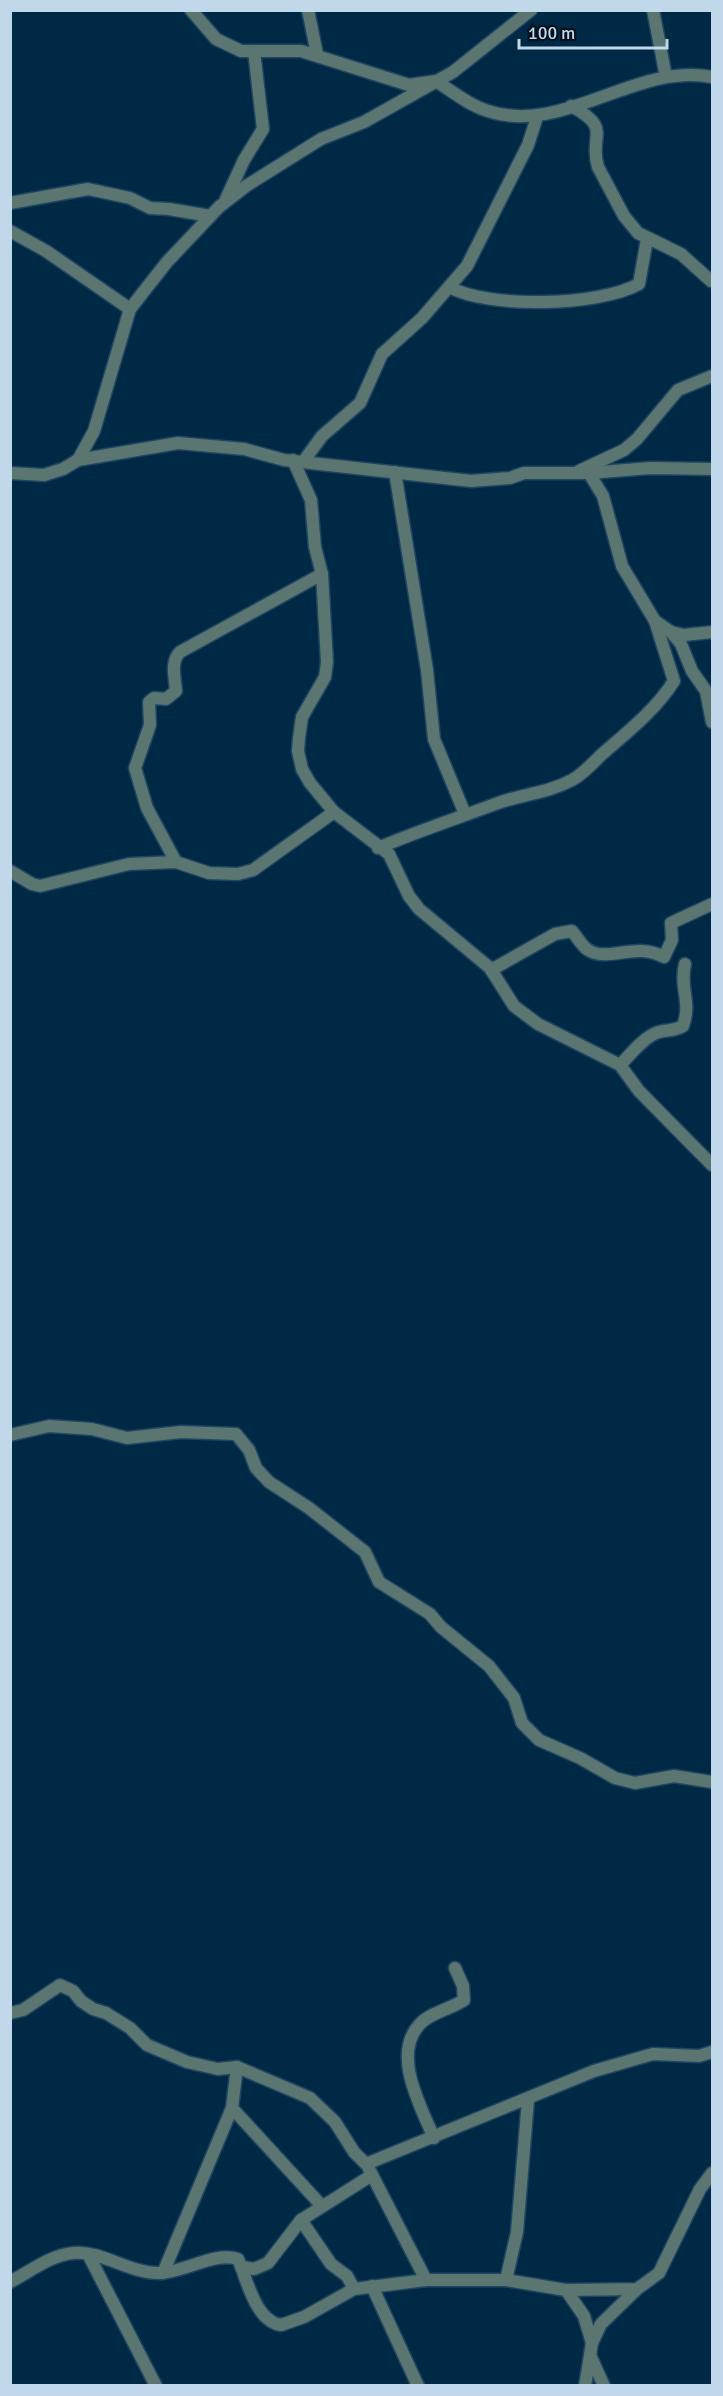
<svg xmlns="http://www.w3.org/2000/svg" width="723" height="2396" viewBox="0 0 723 2396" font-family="Signika,sans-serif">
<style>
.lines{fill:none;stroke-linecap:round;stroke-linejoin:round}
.minor-casing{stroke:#1f4560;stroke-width:15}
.minor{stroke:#5b7571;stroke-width:12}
</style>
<rect width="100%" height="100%" fill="#002946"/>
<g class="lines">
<defs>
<g id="minor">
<path d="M191,10L216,39L241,51H301L409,85L436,81C453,92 469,105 488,111C563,136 636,62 712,77"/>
<polyline points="308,10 317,54"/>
<polyline points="653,10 666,77"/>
<path d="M571,106C614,129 588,135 598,167L624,216L638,233L681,254L711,281"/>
<polyline points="226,199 244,160 263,129 254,51"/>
<polyline points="10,203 88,189 130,198 150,208 169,209 210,216"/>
<polyline points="10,231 46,251 130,309"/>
<path d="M449,287C490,309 599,306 639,284L647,239"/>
<polyline points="78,460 178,443 244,449 284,460 471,481 510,478 524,473 589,473 603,496 622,566 655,621 671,632 681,644 692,671 706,691 712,722"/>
<polyline points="293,460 311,500 315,547 322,574 327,662 325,677 302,717 299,738 298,751 302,769 310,783 334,812 389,854 409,896 419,909 490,968 514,1006 538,1024 620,1065 639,1091 712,1165"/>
<polyline points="303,462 322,436 360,403 382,354 422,318 467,266 528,145 537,117"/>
<polyline points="579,471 624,450 637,439 678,390 712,376"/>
<polyline points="395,472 427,670 434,739 465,814"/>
<polyline points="10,473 44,475 63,469 78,460 94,431 130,309 167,262 219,207 246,186 321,139 364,122 453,72 531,10"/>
<polyline points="589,473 650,468 712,469"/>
<polyline points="671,632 684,635 712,632"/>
<path d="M378,848C418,831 458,818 498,803C523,794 548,793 572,780C583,774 592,764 600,756C626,733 655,711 674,681L655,621"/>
<path d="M176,862L147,808L135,768L150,725L149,702L154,698L166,699L176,691C175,678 170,662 180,652L322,574"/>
<polyline points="10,871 32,884 40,886 129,864 176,862 209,873 238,874 253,870 334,812"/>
<path d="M491,970L555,934L572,931C577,937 582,946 588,950C609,963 635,941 664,957L672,940L671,923L712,904"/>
<path d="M620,1065C631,1054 642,1039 656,1033C665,1029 673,1032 683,1026C692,1001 679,989 685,964"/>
<polyline points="10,1435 49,1426 92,1429 127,1438 181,1432 236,1434 249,1450 256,1468 269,1482 309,1508 365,1552 379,1582 430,1614 441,1627 489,1666 514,1698 522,1723 539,1740 580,1758 615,1778 635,1783 674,1776 712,1782"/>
<polyline points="10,2013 23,2010 60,1985 73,1991 81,2001 93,2009 106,2013 130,2028 147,2045 187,2062 218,2069 237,2067 310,2098 335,2122 354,2152 366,2164 594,2071 653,2054 699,2056 712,2052"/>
<polyline points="232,2108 321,2205"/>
<path d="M434,2138C421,2107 391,2054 420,2024C431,2012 451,2009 464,2000L463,1986L455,1968"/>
<polyline points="369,2169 426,2280"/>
<polyline points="301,2220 331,2264 347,2276 354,2289"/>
<polyline points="88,2254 156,2386"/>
<polyline points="242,2267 254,2269 268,2263 301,2220 372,2175"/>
<polyline points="163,2273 232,2108 237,2067"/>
<polyline points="506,2280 517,2232 528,2100"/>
<path d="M10,2282C29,2272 51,2255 73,2253C101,2250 129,2273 158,2273C184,2273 214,2251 238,2259C247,2279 255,2321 281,2325L304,2317L354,2289L426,2280H506L566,2290L637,2289L659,2273L700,2189L712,2173"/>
<polyline points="372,2286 418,2386"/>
<polyline points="566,2290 584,2316 592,2343"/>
<polyline points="590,2355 604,2386"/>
<polyline points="585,2386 592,2343 601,2324 637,2289"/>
</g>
</defs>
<!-- minor casing -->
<use href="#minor" class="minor-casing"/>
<!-- minor -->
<use href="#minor" class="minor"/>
</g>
<!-- border -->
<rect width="723" height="2396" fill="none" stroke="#c1d7ea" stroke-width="24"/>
<!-- scale -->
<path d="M519 39v9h148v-9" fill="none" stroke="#c1d7ea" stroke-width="3"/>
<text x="528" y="39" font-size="18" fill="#c1d7ea" stroke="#02111d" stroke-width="4.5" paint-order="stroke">100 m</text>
</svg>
